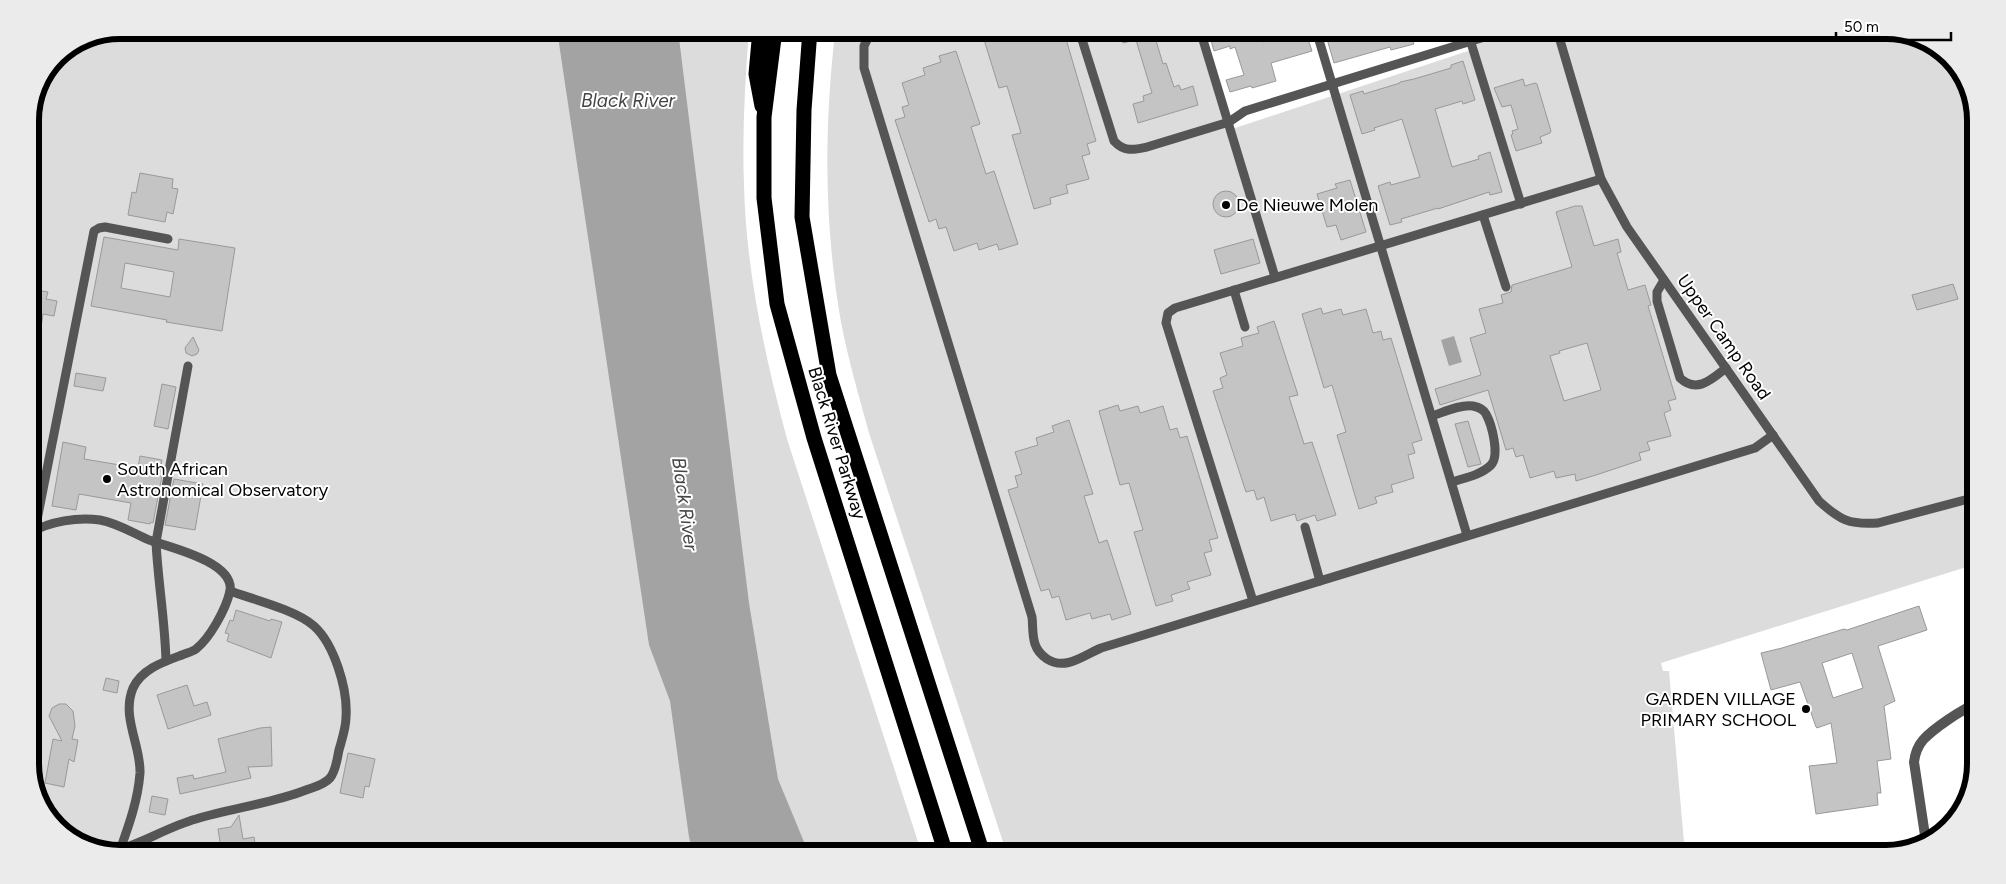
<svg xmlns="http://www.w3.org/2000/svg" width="2006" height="884" viewBox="0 0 2006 884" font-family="Figtree,sans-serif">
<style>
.green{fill:#dcdcdc}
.water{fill:#a3a3a3}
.building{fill:#c4c4c4;stroke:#999;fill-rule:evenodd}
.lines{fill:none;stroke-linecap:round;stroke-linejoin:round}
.lane{stroke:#555;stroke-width:9}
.street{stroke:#555;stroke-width:10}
.highway{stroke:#000;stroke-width:15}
.poi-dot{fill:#000;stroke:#fff;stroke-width:2}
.labels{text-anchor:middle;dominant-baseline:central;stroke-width:4;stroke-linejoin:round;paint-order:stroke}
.poi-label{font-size:18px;fill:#000;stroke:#fff;text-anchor:start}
.street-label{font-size:18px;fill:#000;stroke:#fff}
.water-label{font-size:19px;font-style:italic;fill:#444;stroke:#fff}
.rim{fill:none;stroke:#000;stroke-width:6}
</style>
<rect width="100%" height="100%" fill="#fff"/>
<!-- green -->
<g class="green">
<path d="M119,30H749C745,82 742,133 744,185C746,271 765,356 787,439L922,854H119L85,847L45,815L30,771V114L56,56L85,37Z"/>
<path d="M844,30H1196L1226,131L1477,48L1472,30H1887L1921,37L1961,69L1976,114V564L1661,663L1663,671H1669L1685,854H1007L869,433C859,396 848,359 841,322C824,225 824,130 835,33Z"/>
</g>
<!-- water -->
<g class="water">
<polygon points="557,30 678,30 749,603 778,779 809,854 693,854 689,837 670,701 649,645"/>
<polygon points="1454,336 1462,362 1449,366 1441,340"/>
</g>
<!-- building -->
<g class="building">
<polygon points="981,30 1047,30 1048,33 1055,31 1058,41 1066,39 1096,141 1087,144 1090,154 1082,156 1089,179 1066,185 1068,193 1050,198 1051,204 1034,209 1012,135 1021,133 1007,86 999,88"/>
<polygon points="1119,30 1157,30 1157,33 1154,34 1163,64 1166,63 1174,87 1179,85 1181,90 1193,86 1198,105 1138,123 1133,104 1144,101 1143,96 1152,93 1136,40 1123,43"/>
<polygon points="1208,30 1259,30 1263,42 1305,30 1312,51 1271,63 1276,81 1252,88 1251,86 1230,92 1226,80 1244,75 1235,47 1230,49 1230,46 1214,51"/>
<polygon points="1339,30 1409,30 1414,44 1391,50 1390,47 1334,63 1327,39 1340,35"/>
<polygon points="956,51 980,124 971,127 986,174 994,171 1018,244 999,250 997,244 979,250 977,243 954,251 946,227 939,229 936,219 929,222 895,120 905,117 902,107 909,105 902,83 925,75 923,68 941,62 939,56"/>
<polygon points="1463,61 1475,100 1463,104 1462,101 1435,109 1452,167 1479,159 1478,156 1490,152 1502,192 1490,195 1489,192 1438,209 1438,208 1401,219 1402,222 1390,225 1378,186 1390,182 1391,185 1420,177 1402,119 1374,128 1375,130 1362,134 1350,95 1363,91 1364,94 1400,83 1400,82 1414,79 1451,68 1451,65"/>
<polygon points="1523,79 1525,86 1535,83 1537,84 1551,131 1550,133 1540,137 1542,143 1516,151 1511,135 1513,134 1512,131 1518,129 1511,105 1502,107 1494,88"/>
<polygon points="140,173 173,179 172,188 178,189 173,214 167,212 165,222 128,215 132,192 136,193"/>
<polygon points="1350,180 1366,232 1341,240 1336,225 1327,227 1317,194 1337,188 1335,184"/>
<circle cx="1226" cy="204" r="13"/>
<path d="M1575,206H1582L1594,246L1618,239L1621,252L1617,253L1628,290L1645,285L1651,305L1648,306L1676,399L1668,401L1671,410L1664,413L1671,436L1647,442L1650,450L1639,453L1641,460L1596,475L1576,481L1575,474L1556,478L1554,471L1530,478L1523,455L1516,457L1513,448L1506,450L1488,390L1440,405L1435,389L1481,375L1470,338L1486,333L1479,309L1503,303L1501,295L1511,292L1512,285L1572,267L1556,212ZM1587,343L1601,390L1564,401L1550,356L1560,353L1559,351Z"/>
<path d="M104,237L178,250L179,239L235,248L222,331L166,322L167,320L91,306ZM125,263L174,272L170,297L121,288Z"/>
<polygon points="1253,239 1260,263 1221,274 1214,250"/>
<polygon points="1953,284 1958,299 1917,310 1912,295"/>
<polygon points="30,289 48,292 46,299 57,301 54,316 43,314 37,353 30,352"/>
<polygon points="1321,308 1323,314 1341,309 1343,315 1366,309 1373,333 1381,331 1383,340 1391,338 1422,440 1412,443 1415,453 1408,455 1414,478 1391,485 1393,492 1375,497 1377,503 1359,509 1337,435 1346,432 1332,385 1324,388 1302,314"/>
<polygon points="1274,321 1298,395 1289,397 1304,444 1312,442 1336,515 1317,521 1315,515 1297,521 1295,514 1271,521 1264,497 1257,500 1254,490 1246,492 1213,391 1223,388 1220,378 1227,375 1220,353 1243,346 1241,338 1259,333 1257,327"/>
<polygon points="193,337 199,350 197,354 192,356 186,353 185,348"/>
<polygon points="76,373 106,378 103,391 74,386"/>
<polygon points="162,384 176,387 168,429 154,426"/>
<polygon points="1118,405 1120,411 1138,406 1140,413 1163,406 1170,430 1177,428 1180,438 1187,436 1218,538 1209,540 1212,551 1204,553 1211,575 1187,582 1190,589 1171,595 1173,601 1156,606 1134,532 1143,530 1129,483 1120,485 1099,411"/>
<polygon points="1069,420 1093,494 1084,496 1099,543 1107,540 1131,614 1112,620 1110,614 1092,619 1090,613 1066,620 1059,596 1052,598 1049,589 1041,591 1008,490 1018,487 1015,476 1022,474 1015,452 1038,445 1036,438 1054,432 1052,426"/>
<polygon points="1468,421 1481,464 1468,467 1455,424"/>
<polygon points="63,442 86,447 84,459 138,468 140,456 162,460 159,476 162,476 153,523 151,522 150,524 128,520 131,503 79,494 76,510 52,506"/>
<polygon points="174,479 203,484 195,530 165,525"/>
<path d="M1919,606L1927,630L1878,646L1895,701L1884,706L1891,759L1877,761L1881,793H1877L1878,805L1816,814L1809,766L1837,763L1831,723L1817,728L1816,727L1800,682L1771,690L1761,653L1782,648L1844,629L1847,630ZM1852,653L1863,688L1833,698L1822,663Z"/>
<polygon points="236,610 270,621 271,619 282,622 271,658 227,641 229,634 225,633 230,620 233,621"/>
<polygon points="106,678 119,681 117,693 103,690"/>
<polygon points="187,685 194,706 207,702 211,715 168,729 157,695"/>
<polygon points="59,704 66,704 73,711 75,726 72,739 78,740 74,762 69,759 64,787 45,783 53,739 62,741 49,716 52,708"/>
<polygon points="271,727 272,766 248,767 251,778 180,794 177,778 193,775 194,779 226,772 218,739 260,728"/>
<polygon points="348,753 375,759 369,787 365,786 363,798 340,793"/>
<polygon points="152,796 168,799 165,815 149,812"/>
<polygon points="239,815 243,839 254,837 257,854 222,854 218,829 231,827"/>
</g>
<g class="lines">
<!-- lane -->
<g class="lane">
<path d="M872,30L864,46V68L1032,617C1033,625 1032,635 1035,644C1037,650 1041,655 1047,659C1066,671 1084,655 1101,648L1755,448L1773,435"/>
<path d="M1079,30L1114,141C1124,152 1133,150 1147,147L1229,122L1245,111L1507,30"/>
<polyline points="1200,30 1275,277"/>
<polyline points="1316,30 1467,535"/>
<polyline points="1467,30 1521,204"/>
<path d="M1557,30L1601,179L1627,227L1819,501C1840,520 1849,525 1878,523L1976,497"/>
<polyline points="1483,215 1506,287"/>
<path d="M1664,280L1657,292V301L1680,378C1697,394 1712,379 1726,368"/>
<polyline points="1234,290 1245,327"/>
<path d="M1432,416C1444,412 1461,404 1473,406C1478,407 1484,410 1486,414C1492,425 1500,456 1491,465C1481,475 1464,478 1452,482"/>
<polyline points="1305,527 1320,581"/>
<polyline points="35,530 94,231 99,228 105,227 168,239"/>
<path d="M30,533C50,521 78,517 100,520C117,523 133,533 149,540C169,547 235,562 230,591C226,609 210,638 196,649C192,652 186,653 182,655C163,662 142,669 133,688C121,717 141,745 140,773C138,800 129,825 120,850"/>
<polyline points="1253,601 1166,323 1168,313 1175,308 1601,179"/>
<path d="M166,661C165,621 158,582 156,542L188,366"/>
<path d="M111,852C140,845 167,827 196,819C232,808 270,804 306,790C314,787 324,785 330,778C336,771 337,759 339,750C342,739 346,728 346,717C348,689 334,644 314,626C296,610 252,599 230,591"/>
</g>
<!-- street -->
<path class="street" d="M1926,842L1914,762C1915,754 1917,747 1923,740C1933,729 1962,709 1976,704"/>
<!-- highway -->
<g class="highway">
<polyline points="760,30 756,74 762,106"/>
<polyline points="775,30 764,117 764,198 777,304 814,438 946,854"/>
<polyline points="810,30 804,110 802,217 829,375 983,854"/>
</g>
</g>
<!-- markers -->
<g class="poi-dot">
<circle cx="1226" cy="205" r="5"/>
<circle cx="107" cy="479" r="5"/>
<circle cx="1806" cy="709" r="5"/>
</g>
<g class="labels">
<!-- poi labels -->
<g class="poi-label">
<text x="1236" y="205">De Nieuwe Molen</text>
<text x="117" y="469">South African<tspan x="117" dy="21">Astronomical Observatory</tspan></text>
<text x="1796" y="699" text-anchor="end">GARDEN VILLAGE<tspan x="1796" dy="21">PRIMARY SCHOOL</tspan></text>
</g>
<!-- street labels -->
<g class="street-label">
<text transform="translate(1724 337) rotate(55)">Upper Camp Road</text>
<text transform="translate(837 443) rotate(73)">Black River Parkway</text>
</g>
<!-- water labels -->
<g class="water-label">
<text x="628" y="100">Black River</text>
<text transform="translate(685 504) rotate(82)">Black River</text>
</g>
</g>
<!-- crop -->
<path d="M0 0H2006V884H0ZM120 39H1886A81 81 0 0 1 1967 120V764A81 81 0 0 1 1886 845H120A81 81 0 0 1 39 764V120A81 81 0 0 1 120 39Z" fill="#ebebeb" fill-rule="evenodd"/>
<path class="rim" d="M120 39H1886A81 81 0 0 1 1967 120V764A81 81 0 0 1 1886 845H120A81 81 0 0 1 39 764V120A81 81 0 0 1 120 39Z"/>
<!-- scale -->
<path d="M1836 32v8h115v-8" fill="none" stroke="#000000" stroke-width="2.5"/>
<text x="1844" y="32" font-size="15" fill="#000000" stroke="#ffffff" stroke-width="4" paint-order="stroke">50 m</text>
</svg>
